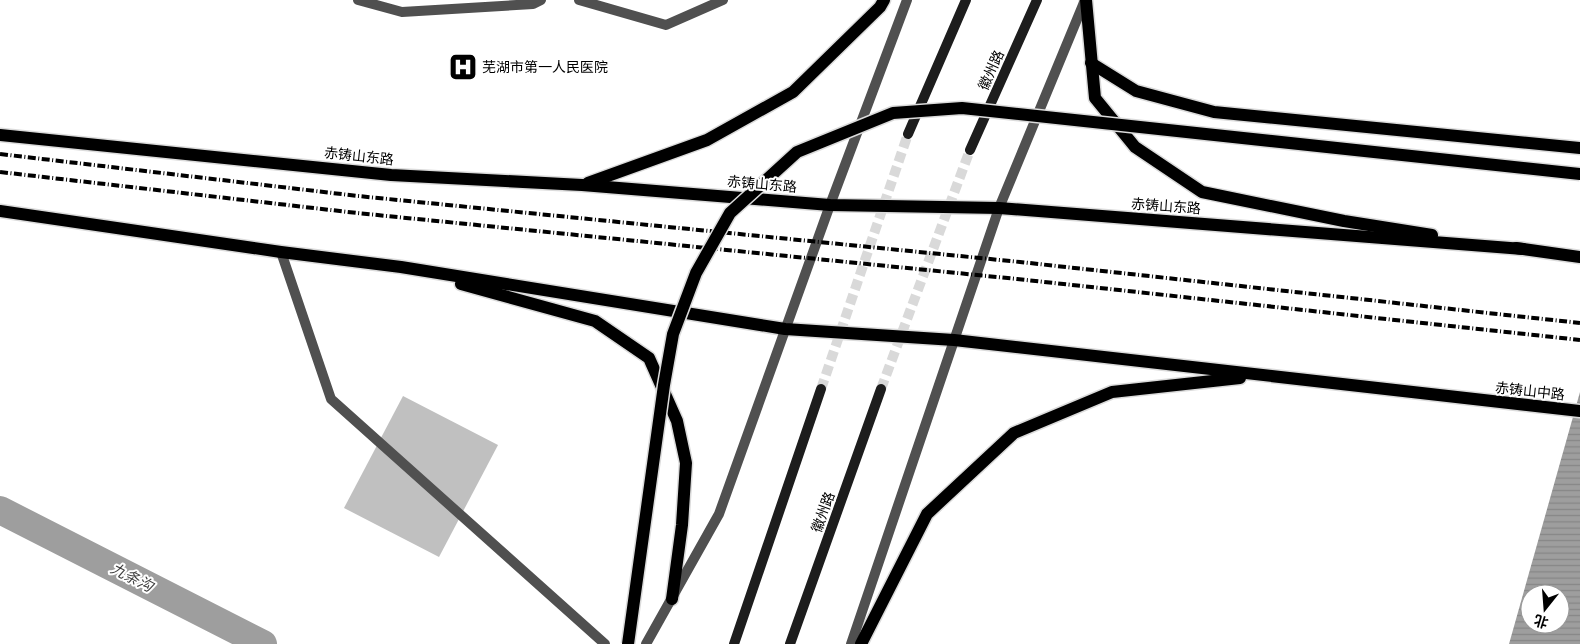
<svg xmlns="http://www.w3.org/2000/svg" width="1580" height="644" viewBox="0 0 1580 644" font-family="'Asap Condensed','Noto Sans SC',sans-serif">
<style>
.water{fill:url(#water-rules);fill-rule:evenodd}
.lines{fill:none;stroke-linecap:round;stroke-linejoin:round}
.canal{stroke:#9e9e9e;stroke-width:28}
.building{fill:#c0c0c0}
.secondary-tunnel{stroke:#d9d9d9;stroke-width:10;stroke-dasharray:10 5;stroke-linecap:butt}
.primary-casing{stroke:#dbdbdb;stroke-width:15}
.service{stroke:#505050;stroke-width:10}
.tertiary{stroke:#505050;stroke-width:10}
.secondary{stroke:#1d1d1d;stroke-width:10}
.primary{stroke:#000;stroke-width:12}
.rail{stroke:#000;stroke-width:4;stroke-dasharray:8 2.5 1 2.5;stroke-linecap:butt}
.primary-bridge-casing{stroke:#dbdbdb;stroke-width:15;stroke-linecap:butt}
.primary-bridge{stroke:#000;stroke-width:12}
.labels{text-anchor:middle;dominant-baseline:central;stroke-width:4;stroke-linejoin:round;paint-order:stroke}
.poi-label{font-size:14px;fill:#000;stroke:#fff;text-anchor:start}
.street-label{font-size:14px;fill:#000;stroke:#fff}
.water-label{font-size:15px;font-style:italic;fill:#3f3f3f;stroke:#fff}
</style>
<defs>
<pattern id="water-rules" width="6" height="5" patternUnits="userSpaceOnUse" patternTransform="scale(1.25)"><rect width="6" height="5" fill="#9e9e9e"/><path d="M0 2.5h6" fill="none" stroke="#868686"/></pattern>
</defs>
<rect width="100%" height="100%" fill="#fff"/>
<!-- water -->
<path class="water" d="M1580,392V644H1509ZM1530,594H1560V624H1530Z"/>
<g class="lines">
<!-- canal -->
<polyline class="canal" points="0,510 263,644"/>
</g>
<!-- building -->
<polygon class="building" points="403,396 498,445 439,557 344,508"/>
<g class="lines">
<!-- secondary-tunnel -->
<g class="secondary-tunnel">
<polyline points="821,389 908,134"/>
<polyline points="881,389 970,150"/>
</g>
<defs>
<g id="primary">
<polyline points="1086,0 1095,98 1135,147 1202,192 1344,221 1432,235"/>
<polyline points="1091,63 1136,91 1214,112 1580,148"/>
<polyline points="0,135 391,175 582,185 830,205 999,208 1523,249"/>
<polyline points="588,183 707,140 793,92 880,7 884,0"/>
<polyline points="0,211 281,252 401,267 785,329 954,340 1580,411"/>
<polyline points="1516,248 1580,257"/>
<polyline points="461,284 595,321 649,358 677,421 686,463 682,525 672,599"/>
<polyline points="861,644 927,514 1014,433 1112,392 1240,378"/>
</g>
</defs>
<!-- primary casing -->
<use href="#primary" class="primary-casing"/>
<!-- service -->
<g class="service">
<polyline points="358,0 402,12 533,4 541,0"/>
<polyline points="579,0 666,25 723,0"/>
<polyline points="281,252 331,399 605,644"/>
</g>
<!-- tertiary -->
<g class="tertiary">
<polyline points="646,644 719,514 830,205 907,0"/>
<polyline points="851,644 999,208 1085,0"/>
</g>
<!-- secondary -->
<g class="secondary">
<polyline points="908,134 966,0"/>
<polyline points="970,150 1037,0"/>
<polyline points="734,644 821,389"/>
<polyline points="790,644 881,389"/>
</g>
<!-- primary -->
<use href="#primary" class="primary"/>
<!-- rail -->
<g class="rail">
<polyline points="0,154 358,196 1020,262 1580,323"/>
<polyline points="0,172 357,213 1017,279 1580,340"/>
</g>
<defs>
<polyline id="primary-bridge" points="628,644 664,385 673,334 696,273 730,213 797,152 893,113 962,108 1580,174"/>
</defs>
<!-- primary-bridge casing -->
<use href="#primary-bridge" class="primary-bridge-casing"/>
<!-- primary-bridge -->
<use href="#primary-bridge" class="primary-bridge"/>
</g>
<!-- icons -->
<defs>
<symbol id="hospital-square" viewBox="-11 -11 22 22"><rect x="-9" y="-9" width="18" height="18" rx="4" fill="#000" stroke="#fff"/><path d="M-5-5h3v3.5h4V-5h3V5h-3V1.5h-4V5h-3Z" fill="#fff"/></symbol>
</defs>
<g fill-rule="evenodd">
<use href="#hospital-square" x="447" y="51" width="32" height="32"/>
</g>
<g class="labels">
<!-- poi labels -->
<g class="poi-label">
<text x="482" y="67">芜湖市第一人民医院</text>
</g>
<!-- street labels -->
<g class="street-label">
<text transform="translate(991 70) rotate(-66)">徽州路</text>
<text transform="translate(359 156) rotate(6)">赤铸山东路</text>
<text transform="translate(762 184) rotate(5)">赤铸山东路</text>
<text transform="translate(1166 206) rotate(4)">赤铸山东路</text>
<text transform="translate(1530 391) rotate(6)">赤铸山中路</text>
<text transform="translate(823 512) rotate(-70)">徽州路</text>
</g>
<!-- water labels -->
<g class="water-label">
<text transform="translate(132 577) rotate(27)">九条沟</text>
</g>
</g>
<!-- north arrow -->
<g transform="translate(1545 609) rotate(197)"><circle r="24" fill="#ffffff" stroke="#999999"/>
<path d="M0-4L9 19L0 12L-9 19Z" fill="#000000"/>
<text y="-8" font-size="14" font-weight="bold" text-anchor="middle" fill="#000000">北</text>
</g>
</svg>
